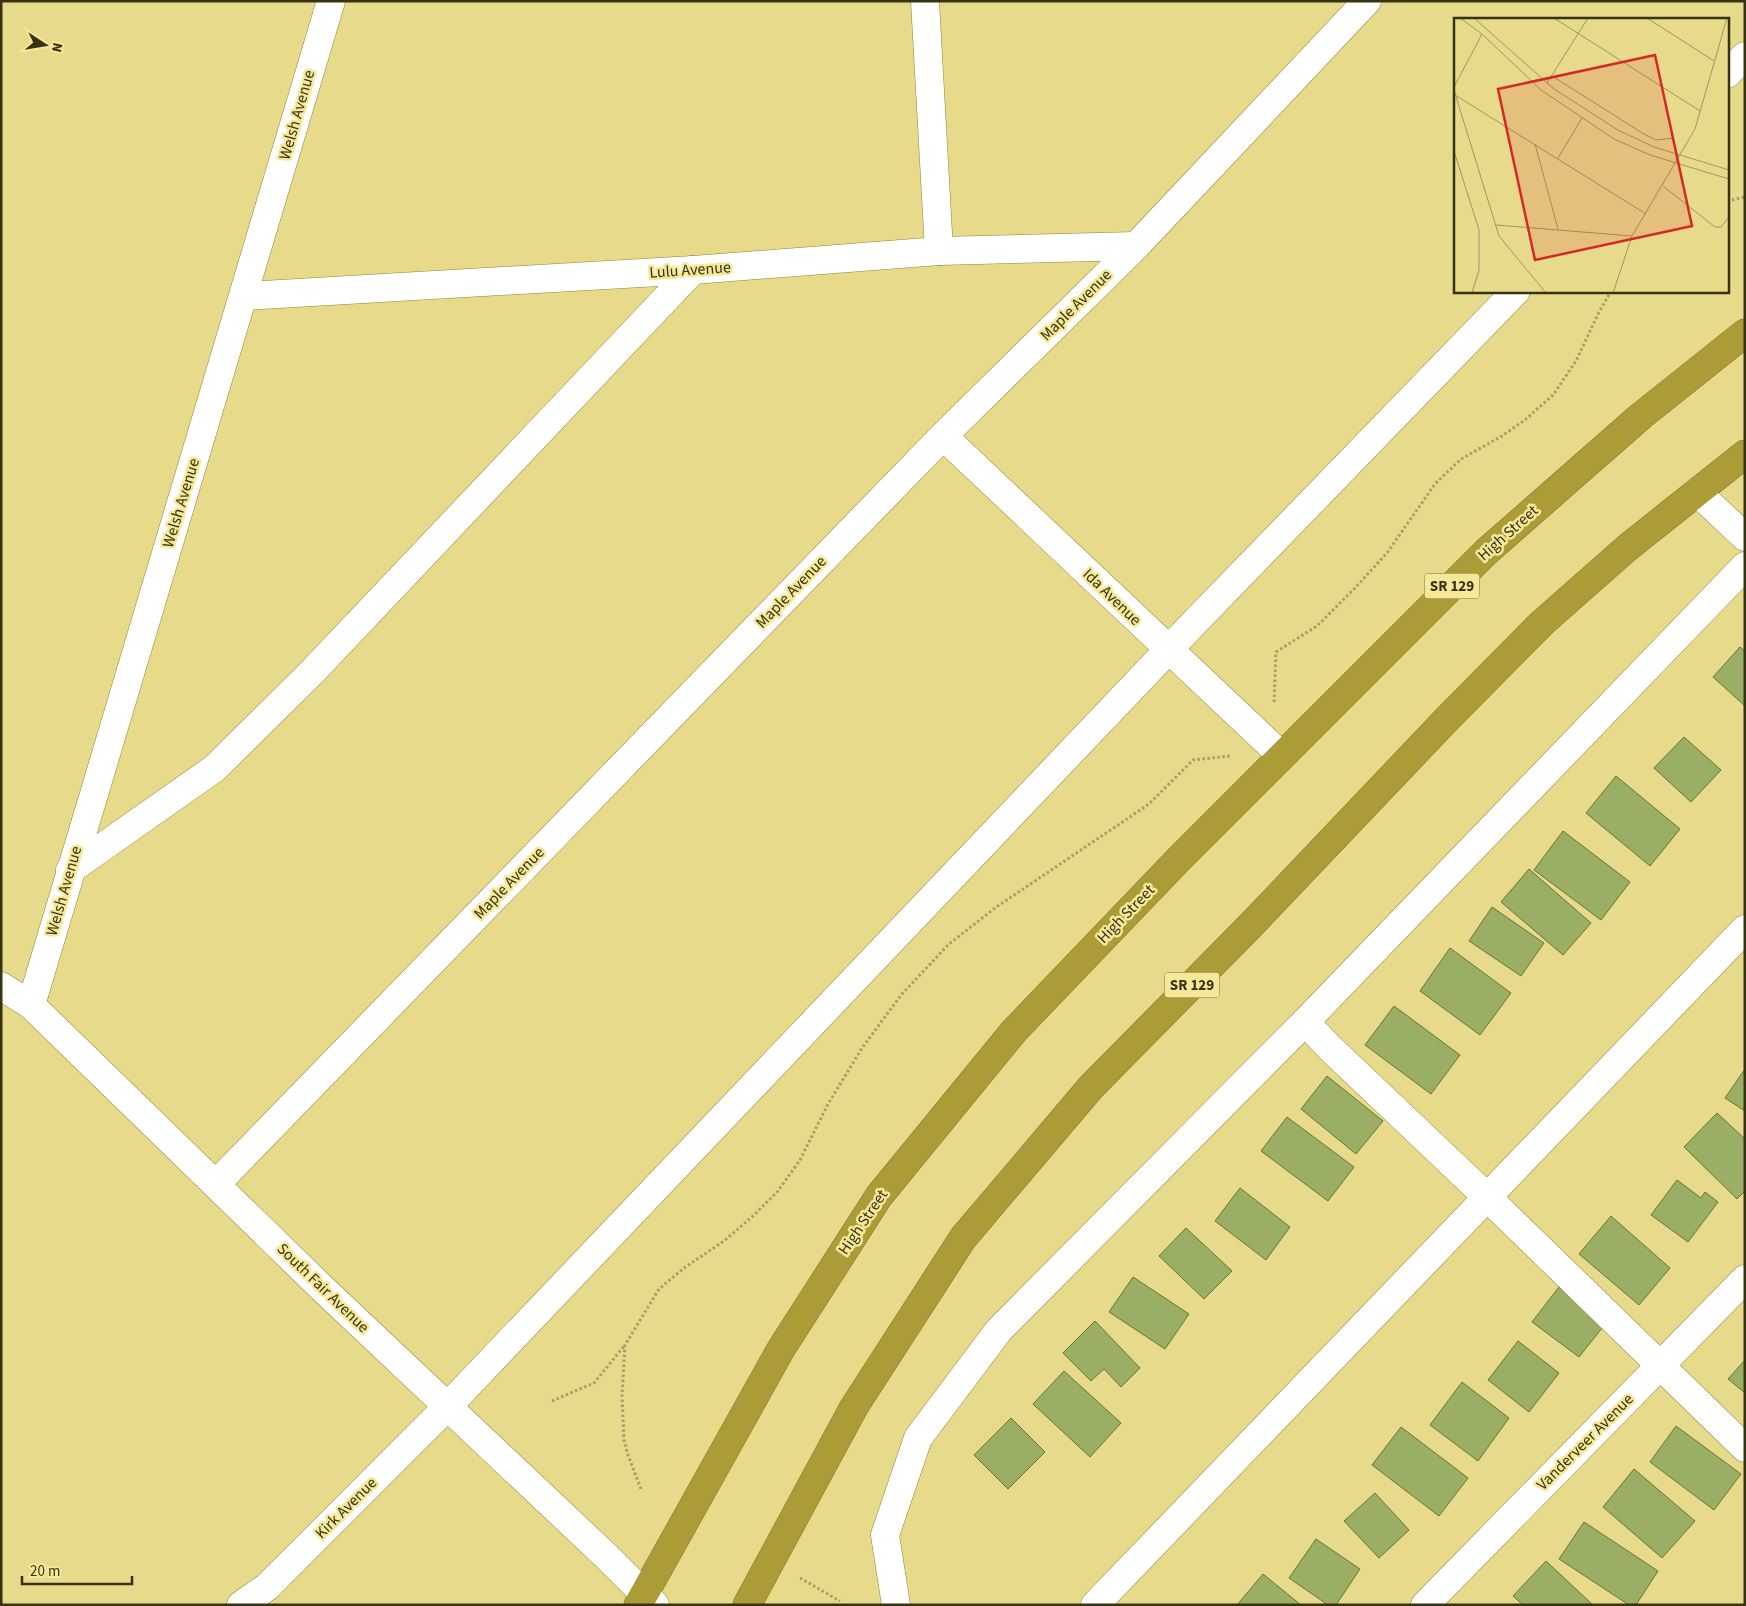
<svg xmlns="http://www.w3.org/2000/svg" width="1746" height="1606" viewBox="0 0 1746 1606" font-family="'Source Sans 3',sans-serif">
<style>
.building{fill:#9bae66;stroke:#65762b}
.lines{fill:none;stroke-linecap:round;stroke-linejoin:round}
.minor-casing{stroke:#908434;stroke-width:29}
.highway-casing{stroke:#82772a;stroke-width:29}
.path{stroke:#a99f60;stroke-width:3;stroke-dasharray:2.5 2.5;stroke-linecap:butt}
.minor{stroke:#fff;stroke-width:28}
.highway{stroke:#ab9c37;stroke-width:28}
.labels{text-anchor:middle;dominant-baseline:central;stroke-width:5;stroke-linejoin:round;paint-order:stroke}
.shield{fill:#f5e898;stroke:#70693a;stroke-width:1}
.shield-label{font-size:15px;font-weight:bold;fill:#373211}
.street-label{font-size:16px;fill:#373211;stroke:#f5e898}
.inset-road{fill:none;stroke:#a1975a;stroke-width:1}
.view{fill:#d62828;fill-opacity:0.15;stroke:#d62828;stroke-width:2.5}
.inset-edge{fill:none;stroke:#373211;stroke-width:2.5}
</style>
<rect width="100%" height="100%" fill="#e7db8b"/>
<!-- building -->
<g class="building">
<polygon points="1740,647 1745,651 1745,706 1713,677"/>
<polygon points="1684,737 1721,770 1691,802 1654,768"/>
<polygon points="1616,776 1680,829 1650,866 1586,813"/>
<polygon points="1563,831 1630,882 1601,920 1534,870"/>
<polygon points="1529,869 1591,923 1563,955 1501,902"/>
<polygon points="1492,907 1544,943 1521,976 1469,941"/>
<polygon points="1450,948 1511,993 1480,1035 1420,991"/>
<polygon points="1394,1006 1460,1055 1431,1094 1365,1045"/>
<polygon points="1745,1069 1745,1111 1725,1098"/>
<polygon points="1327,1076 1383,1121 1356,1154 1301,1109"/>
<polygon points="1717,1113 1745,1139 1745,1191 1737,1199 1684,1147"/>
<polygon points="1287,1117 1354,1167 1328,1201 1261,1151"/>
<polygon points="1677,1180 1701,1198 1705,1192 1718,1202 1688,1242 1651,1215"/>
<polygon points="1240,1188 1290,1227 1266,1260 1215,1221"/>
<polygon points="1611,1216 1670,1268 1639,1305 1579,1254"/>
<polygon points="1186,1228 1232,1271 1204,1299 1159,1256"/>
<polygon points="1133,1277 1189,1314 1165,1349 1109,1312"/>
<polygon points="1559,1287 1606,1323 1579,1357 1532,1322"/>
<polygon points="1095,1321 1140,1368 1121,1387 1104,1369 1091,1381 1063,1353"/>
<polygon points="1518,1341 1559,1373 1529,1412 1488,1380"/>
<polygon points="1745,1360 1745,1393 1728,1379"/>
<polygon points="1064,1371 1121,1423 1090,1457 1033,1404"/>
<polygon points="1462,1382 1509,1418 1478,1461 1430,1425"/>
<polygon points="1011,1418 1045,1452 1008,1489 974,1455"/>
<polygon points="1676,1426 1741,1474 1714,1510 1650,1462"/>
<polygon points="1401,1427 1468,1478 1439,1516 1372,1465"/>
<polygon points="1634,1469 1695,1521 1662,1558 1603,1507"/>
<polygon points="1375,1493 1409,1530 1379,1558 1344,1521"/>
<polygon points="1584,1522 1658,1571 1636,1605 1629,1605 1559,1559"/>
<polygon points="1316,1539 1360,1569 1336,1605 1328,1605 1289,1578"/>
<polygon points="1546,1561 1593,1605 1523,1605 1513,1596"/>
<polygon points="1263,1574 1301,1605 1237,1605"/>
</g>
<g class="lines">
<defs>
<g id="minor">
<polyline points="925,1 939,251"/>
<polyline points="1727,74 1745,56"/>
<polyline points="244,296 693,270 939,251 1136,246"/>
<polyline points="943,436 1282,756"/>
<polyline points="1697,492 1745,537"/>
<polyline points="70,870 215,768 313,671 693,270"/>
<polyline points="1,986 31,1005 323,1289 605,1555 655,1605"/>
<polyline points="31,1005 331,1"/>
<polyline points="1305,1022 1330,1048 1486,1196 1745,1448"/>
<polyline points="216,1184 943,436 1136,246 1367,1"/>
<polyline points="241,1605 267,1587 448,1406 1193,624 1516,291"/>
<polyline points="896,1605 885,1535 918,1438 999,1330 1305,1022 1745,566"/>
<polyline points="1095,1605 1745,929"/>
<polyline points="1425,1605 1745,1279"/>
</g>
<g id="highway">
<polyline points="638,1605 781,1349 879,1196 1014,1031 1178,860 1486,552 1641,416 1745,333"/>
<polyline points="747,1605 854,1407 963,1238 1091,1087 1251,925 1447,719 1542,623 1627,548 1745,454"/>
</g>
</defs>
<!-- minor casing -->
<use href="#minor" class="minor-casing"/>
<!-- highway casing -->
<use href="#highway" class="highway-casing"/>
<!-- path -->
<g class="path">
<polyline points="1727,201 1745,197"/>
<polyline points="1274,702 1276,652 1317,626 1354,589 1387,553 1435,484 1461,459 1502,436 1526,419 1553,395 1576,361 1599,312 1611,291"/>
<polyline points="552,1401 594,1383 625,1345"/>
<polyline points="641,1489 628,1455 624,1440 622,1396 625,1345 659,1289 684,1268 724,1241 753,1216 778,1191 800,1160 828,1104 862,1048 902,994 949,944 995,908 1149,804 1193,760 1230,756"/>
<polyline points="800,1578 840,1601"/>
</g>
<!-- minor -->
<use href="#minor" class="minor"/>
<!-- highway -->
<use href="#highway" class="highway"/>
</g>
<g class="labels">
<!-- shield labels -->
<g class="shield">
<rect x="1424.5" y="573.5" width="55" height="25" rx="4"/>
<rect x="1164.5" y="972.5" width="55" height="25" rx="4"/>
</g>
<g class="shield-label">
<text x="1452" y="586">SR 129</text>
<text x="1192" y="985">SR 129</text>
</g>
<!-- street labels -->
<g class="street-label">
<text transform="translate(297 115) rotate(-74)">Welsh Avenue</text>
<text transform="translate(690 270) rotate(-4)">Lulu Avenue</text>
<text transform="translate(1076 305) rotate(-45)">Maple Avenue</text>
<text transform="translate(181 503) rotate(-73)">Welsh Avenue</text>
<text transform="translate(1508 533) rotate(-42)">High Street</text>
<text transform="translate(791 592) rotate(-46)">Maple Avenue</text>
<text transform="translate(1112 597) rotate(44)">Ida Avenue</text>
<text transform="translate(509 883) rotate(-46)">Maple Avenue</text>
<text transform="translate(64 891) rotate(-74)">Welsh Avenue</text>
<text transform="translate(1126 914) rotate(-46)">High Street</text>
<text transform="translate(863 1222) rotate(-56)">High Street</text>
<text transform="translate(323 1288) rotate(44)">South Fair Avenue</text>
<text transform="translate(1585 1442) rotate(-45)">Vanderveer Avenue</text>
<text transform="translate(346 1508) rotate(-45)">Kirk Avenue</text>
</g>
</g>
<!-- overview -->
<g transform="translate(1454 18)">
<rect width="275" height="275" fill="#e7db8b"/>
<path class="inset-road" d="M6,0L28,16L87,72L160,121L196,137L275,161M20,0L100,71L164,112L200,129L275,152M100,0L246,93M193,0L260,43M98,58L190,116L202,122L220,120M93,65L134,0M0,69L28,16M0,72L45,218L92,275M1,77L192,196M81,126L104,211M0,133L25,212V252L18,275M104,140L128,100M209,168L261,209H267L275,199M42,207L178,218M159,275L178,218L241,111L273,0"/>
<path class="view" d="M201,37L238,208L81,242L44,71Z"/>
<rect width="275" height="275" class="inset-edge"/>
</g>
<!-- border -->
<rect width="1746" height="1606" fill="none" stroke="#373211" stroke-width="5"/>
<!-- north arrow -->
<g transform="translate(45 45) rotate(102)" stroke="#f5e898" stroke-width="4" paint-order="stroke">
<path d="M0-4L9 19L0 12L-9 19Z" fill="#373211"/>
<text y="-8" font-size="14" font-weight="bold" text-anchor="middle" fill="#373211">N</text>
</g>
<!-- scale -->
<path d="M22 1576v8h110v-8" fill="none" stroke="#373211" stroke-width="2.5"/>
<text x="30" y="1576" font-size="15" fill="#373211" stroke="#f5e898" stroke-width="4" paint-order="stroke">20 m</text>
</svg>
